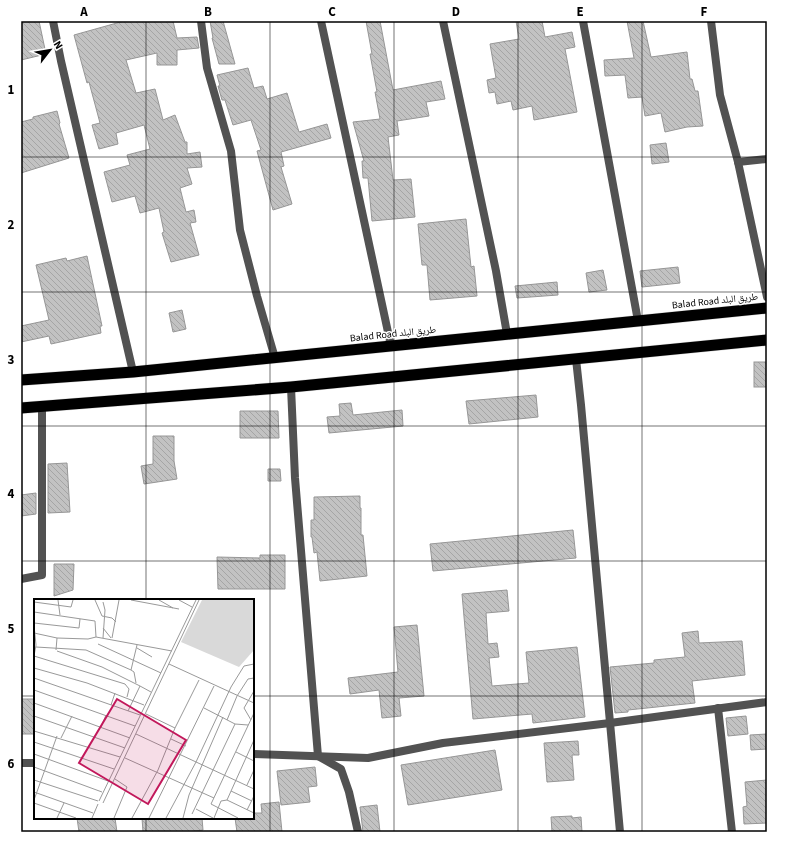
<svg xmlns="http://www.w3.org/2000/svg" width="788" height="853" viewBox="0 0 788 853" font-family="'Source Sans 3','Noto Naskh Arabic',sans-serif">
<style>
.building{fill:url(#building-back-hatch);stroke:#969696}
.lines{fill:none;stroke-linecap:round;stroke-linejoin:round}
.trunk-casing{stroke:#dbdbdb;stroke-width:12}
.minor{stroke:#525252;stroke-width:8}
.trunk{stroke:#000;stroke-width:11}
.grid{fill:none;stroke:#000;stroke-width:1;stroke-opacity:0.55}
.labels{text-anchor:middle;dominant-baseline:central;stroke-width:3;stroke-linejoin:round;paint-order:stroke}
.street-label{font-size:10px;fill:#000;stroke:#fff}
.inset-road{fill:none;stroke:#999;stroke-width:1}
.view{fill:#c2185b;fill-opacity:0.15;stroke:#c2185b;stroke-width:2}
.inset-edge{fill:none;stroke:#000;stroke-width:2}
.neatline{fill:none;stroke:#000;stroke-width:1.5}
.grid-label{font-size:13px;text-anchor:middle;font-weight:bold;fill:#000}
</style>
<defs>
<pattern id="building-back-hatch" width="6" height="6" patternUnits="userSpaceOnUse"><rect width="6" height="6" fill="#c2c2c2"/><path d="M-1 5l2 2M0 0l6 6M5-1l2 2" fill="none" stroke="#a5a5a5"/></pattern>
</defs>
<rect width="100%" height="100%" fill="#fff"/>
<!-- building -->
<g class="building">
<polygon points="21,21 39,21 46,54 21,60"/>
<polygon points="124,21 173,21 177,38 197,37 199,48 177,50 177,65 157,65 157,53 126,60 136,93 155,89 163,120 175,115 185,142 187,142 187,154 200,152 202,167 187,168 192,184 180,188 186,212 194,210 196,222 190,223 199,255 171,262 162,233 164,232 159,208 140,213 135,196 112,202 104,172 130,165 127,155 150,149 144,125 116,133 118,144 99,149 92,125 100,123 89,82 87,83 74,35"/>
<polygon points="210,21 223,21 235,64 219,64 212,38 213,38"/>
<polygon points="366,21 380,21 393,90 441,81 445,99 426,102 429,116 397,121 399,135 388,137 393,180 411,179 415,217 372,221 368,178 363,178 362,161 364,161 353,122 380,119 375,92 377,92 370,54 372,54"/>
<polygon points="516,21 542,21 545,37 572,32 575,47 565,49 577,112 534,120 532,106 513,110 511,101 497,104 495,92 489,93 487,80 496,78 490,44 519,39"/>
<polygon points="627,21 643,21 651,57 687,52 690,79 692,79 695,91 698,91 703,126 687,127 665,132 661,113 645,116 642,97 628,98 625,75 605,76 604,60 634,58"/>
<polygon points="248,68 254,88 263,86 267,99 287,93 299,132 327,124 331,138 281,152 284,166 281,167 292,204 273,210 257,151 261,150 251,120 233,125 225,100 222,100 218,86 220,86 217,75"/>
<polygon points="57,111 60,123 59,124 69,158 21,173 21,122 33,119 33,117"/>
<polygon points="666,143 669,162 652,164 650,145"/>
<polygon points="466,219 471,267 474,266 477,296 430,300 427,265 422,265 418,224"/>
<polygon points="87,256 102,326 100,326 101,333 51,344 49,336 21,342 21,326 49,320 36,265 66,258 67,261"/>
<polygon points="678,267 680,283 642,287 640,271"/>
<polygon points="603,270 607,290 589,292 586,273"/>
<polygon points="557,282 558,295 517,298 515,286"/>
<polygon points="182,310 186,329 173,332 169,313"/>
<rect x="754" y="362" width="13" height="25"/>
<polygon points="536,395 538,417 469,424 466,401"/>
<polygon points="351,403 353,415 402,410 403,426 329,433 327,417 340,416 339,404"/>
<polygon points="240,411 278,411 279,438 240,438"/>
<polygon points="153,436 174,436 174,461 177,479 144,484 141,466 153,464"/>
<polygon points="67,463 70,512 48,513 48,464"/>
<polygon points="268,469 280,469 281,481 268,481"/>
<polygon points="36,493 36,514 21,516 21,495"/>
<polygon points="360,496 360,508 361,508 361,535 363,535 367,576 320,581 317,552 314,553 312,537 311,537 311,520 314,520 314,497"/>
<polygon points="573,530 576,558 433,571 430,544"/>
<polygon points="260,555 285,555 285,589 218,589 217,557 260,558"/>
<polygon points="54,564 74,564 73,590 54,596"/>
<polygon points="507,590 509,611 486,613 488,644 497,643 499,657 489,658 492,686 529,683 526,652 577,647 585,717 533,723 532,714 473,719 462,594"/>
<polygon points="417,625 424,696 399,698 401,716 382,718 379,690 350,694 348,678 398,672 394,627"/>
<polygon points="698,631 699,643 742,641 745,675 692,681 695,703 628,710 628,712 615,713 610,667 654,663 654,660 685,657 682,633"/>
<rect x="21" y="699" width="14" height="35"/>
<polygon points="746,716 748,734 728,736 726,718"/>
<polygon points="767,734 767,749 751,750 750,735"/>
<polygon points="578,741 579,755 572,755 574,780 547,782 544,743"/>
<polygon points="495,750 502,790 408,805 401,765"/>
<polygon points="315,767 317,786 308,787 310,802 281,805 277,771"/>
<polygon points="767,780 767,823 744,824 743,807 747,806 745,782"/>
<polygon points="279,802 282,832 237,832 235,818 253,818 253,813 262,813 261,804"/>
<polygon points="377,805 380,832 363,832 360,807"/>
<polygon points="572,816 572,818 581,817 582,832 552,832 551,817"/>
<polygon points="77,818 115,818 117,832 79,832"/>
<polygon points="142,818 202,818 203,830 188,832 143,832"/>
</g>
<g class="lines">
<defs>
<g id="trunk">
<polyline points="21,380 133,372 767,308"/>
<polyline points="21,408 291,387 767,340"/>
</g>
</defs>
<!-- trunk casing -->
<use href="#trunk" class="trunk-casing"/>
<!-- minor -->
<g class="minor">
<polyline points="53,21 61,61 133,372"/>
<polyline points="201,21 207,68 231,151 240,230 257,296 275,358"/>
<polyline points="321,21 391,346"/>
<polyline points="443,21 496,271 507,334"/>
<polyline points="583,21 638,321"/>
<polyline points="711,21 720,95 738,162 767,297"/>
<polyline points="738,162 767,159"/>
<polyline points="576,359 581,405 620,832"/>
<polyline points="291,387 295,478 318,756 341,769 349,792 358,832"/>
<polyline points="21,579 42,575 42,406"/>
<polyline points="718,708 732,832"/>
<polyline points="253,754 368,758 443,743 610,723 767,702"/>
<polyline points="21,763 35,763"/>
</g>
<!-- trunk -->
<use href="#trunk" class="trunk"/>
</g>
<!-- grid -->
<path class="grid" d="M146,21V600M270,21V832M394,21V832M518,21V832M642,21V832M21,157H767M21,292H767M21,426H767M21,561H767M21,696H35M253,696H767M146,818V832"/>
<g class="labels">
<!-- street labels -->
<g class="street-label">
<text transform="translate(715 301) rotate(-6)">Balad Road طريق البلد</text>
<text transform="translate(393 334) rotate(-6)">Balad Road طريق البلد</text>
</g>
</g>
<!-- overview -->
<g transform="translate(34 599)">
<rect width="220" height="220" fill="#fff"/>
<path d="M168,1H220V51L205,68L147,43Z" fill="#d9d9d9"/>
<path class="inset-road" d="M24,1L26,16M61,1L68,17L78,19L82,23M97,1L145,10M125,1L139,9M145,1L158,8M0,3L37,8L39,1M0,13L61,22L62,38M0,24L45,29L46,20M0,26L2,46L0,57M69,29L77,39M0,34L23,39L54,40L62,38L138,52M69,39L71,11L69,3M78,39L85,1M64,45L127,74M2,48L52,51L97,71M103,49L118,58M22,51L23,39M23,52L68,68L106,87M0,57L91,85L95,90L93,98M135,65L220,104M0,69L53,84L110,106M0,79L106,116M102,84L100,73L97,71L103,46M0,91L101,127M0,104L96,139M77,106L81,94M170,109L201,125L214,126M94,112L106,87L117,93M0,117L91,149M193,121L203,97L214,80L220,79M217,121L210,109L220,92M67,128L72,116M141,129L165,81M0,132L86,158M102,135L220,190M27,139L38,117M137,140L152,147M220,141L193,201L220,214M0,143L80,170M202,153L220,162M0,155L74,182M91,159L180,199M0,168L68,193M0,181L64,202M213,186L220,171M197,192L218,202M0,193L59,214M0,201L23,137M65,202L162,1M0,204L42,219M69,204L165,1M162,210L179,219M213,211L220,197M158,215L201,125M23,219L30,204M58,219L64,205M80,219L93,188L81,180M98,219L124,171L141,129L112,115M115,219L180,87M132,219L162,163L197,88L210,67L220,65M149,219L155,196L189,118M180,219L187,202L193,201M204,219L177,205L220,114"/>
<path class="view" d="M83,100L152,141L114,205L45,164Z"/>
<rect width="220" height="220" class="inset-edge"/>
</g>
<!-- border -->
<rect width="788" height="853" fill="none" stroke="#ffffff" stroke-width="44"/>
<!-- north arrow -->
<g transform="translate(50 50) rotate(59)" stroke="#ffffff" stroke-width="3" paint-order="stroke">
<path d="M0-3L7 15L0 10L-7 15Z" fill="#000000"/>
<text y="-6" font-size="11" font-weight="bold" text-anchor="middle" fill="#000000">N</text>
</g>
<rect x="22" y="22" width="744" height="809" class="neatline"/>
<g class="grid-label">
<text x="84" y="16">A</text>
<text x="208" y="16">B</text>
<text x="332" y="16">C</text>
<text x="456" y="16">D</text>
<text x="580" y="16">E</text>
<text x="704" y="16">F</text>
<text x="11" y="94">1</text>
<text x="11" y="229">2</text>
<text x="11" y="364">3</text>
<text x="11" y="498">4</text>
<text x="11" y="633">5</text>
<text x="11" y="768">6</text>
</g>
</svg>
